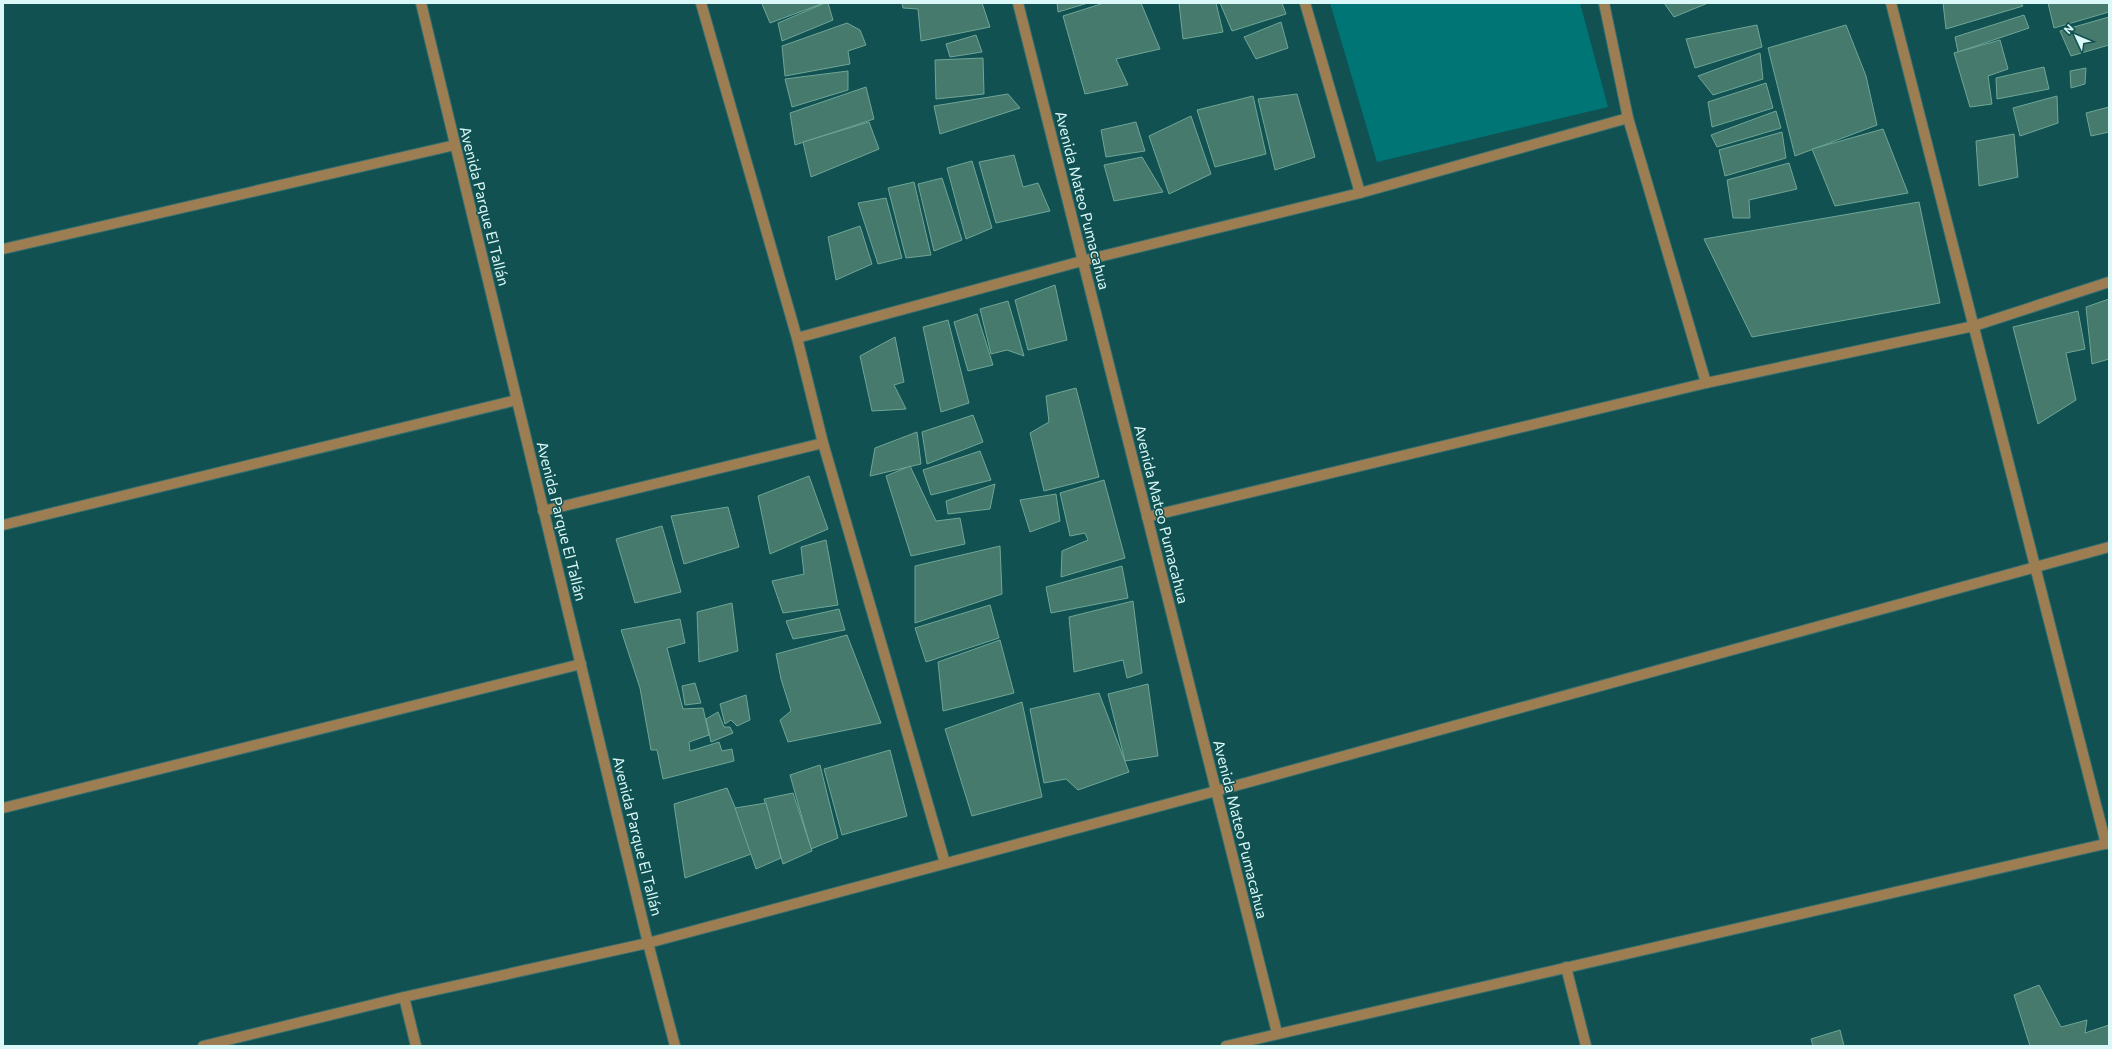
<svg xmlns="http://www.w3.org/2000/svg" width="2112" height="1049" viewBox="0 0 2112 1049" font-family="Commissioner,sans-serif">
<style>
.green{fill:#007575}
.building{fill:#457a6c;stroke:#6fa697}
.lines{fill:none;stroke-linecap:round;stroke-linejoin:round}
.minor-casing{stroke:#356f70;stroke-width:12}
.minor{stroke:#9d7e53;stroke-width:10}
.labels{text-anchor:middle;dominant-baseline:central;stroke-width:3;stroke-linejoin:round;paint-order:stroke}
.street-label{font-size:15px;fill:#daf8f7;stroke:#115152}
</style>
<rect width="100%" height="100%" fill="#115152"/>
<!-- green -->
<polygon class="green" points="1330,3 1580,3 1608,107 1377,162"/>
<!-- building -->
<g class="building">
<polygon points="764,3 824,3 770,23 762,4"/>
<polygon points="825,3 828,3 833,20 782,41 778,23"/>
<polygon points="902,3 982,3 990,27 921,41 918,9 903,8"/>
<polygon points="1057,3 1088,3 1058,12"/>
<polygon points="1104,3 1141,3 1160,49 1116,59 1128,85 1085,94 1063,16"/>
<polygon points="1179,3 1216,3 1223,32 1183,39"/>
<polygon points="1220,3 1282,3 1286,14 1232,31"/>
<polygon points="1664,3 1708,3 1674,17"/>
<polygon points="1943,3 2021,3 2023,6 1946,29"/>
<polygon points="2048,3 2109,3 2109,12 2054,28"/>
<polygon points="2024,15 2029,28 1958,52 1955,37"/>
<polygon points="2109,17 2109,45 2071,56 2060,31"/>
<polygon points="1281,22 1288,48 1256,59 1244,37"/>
<polygon points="847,23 860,30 866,45 848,51 850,64 785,76 782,46"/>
<polygon points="1757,25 1762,47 1695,68 1686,39"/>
<polygon points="1846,25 1866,76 1877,125 1795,156 1768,48"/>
<polygon points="976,35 982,52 950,57 946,44"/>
<polygon points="2000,40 2008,69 1988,76 1992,104 1970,107 1954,53"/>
<polygon points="1760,53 1763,79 1713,95 1698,76"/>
<polygon points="983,58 984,94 936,99 935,60"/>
<polygon points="2044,67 2049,89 1997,99 1996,78"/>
<polygon points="2086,68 2085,84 2071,88 2070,71"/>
<polygon points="848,71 848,90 792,107 785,79"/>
<polygon points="1766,83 1773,108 1712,127 1708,102"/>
<polygon points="866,87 874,119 795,145 790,113"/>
<polygon points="1008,94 1020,108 940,134 934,106"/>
<polygon points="1297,94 1315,157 1275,170 1258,99"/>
<polygon points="1253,96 1266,154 1215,167 1197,110"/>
<polygon points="2057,96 2058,123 2020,136 2013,108"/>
<polygon points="2109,107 2109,132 2091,136 2086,113"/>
<polygon points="1776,111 1781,128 1717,147 1711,135"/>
<polygon points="1191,116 1211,174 1169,194 1149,136"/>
<polygon points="869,122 879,149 811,177 803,142"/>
<polygon points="1136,122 1145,151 1106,157 1101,130"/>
<polygon points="1883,129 1908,193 1835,206 1812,149"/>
<polygon points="1782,132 1786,158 1725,176 1719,150"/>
<polygon points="2014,134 2018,177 1979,186 1976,141"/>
<polygon points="1014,155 1023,187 1038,183 1050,211 996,223 979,162"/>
<polygon points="1142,157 1163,192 1114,201 1104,165"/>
<polygon points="972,161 992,228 966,239 947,168"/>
<polygon points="1789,163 1797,189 1749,200 1750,218 1733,218 1727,180"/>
<polygon points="942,178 962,240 934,251 918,184"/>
<polygon points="914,182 931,255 906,258 888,188"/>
<polygon points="886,198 902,258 878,264 858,203"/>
<polygon points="1919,202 1940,303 1752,337 1704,239"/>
<polygon points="860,226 872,264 836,280 828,237"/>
<polygon points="1055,285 1067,340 1028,350 1015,300"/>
<polygon points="2109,299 2109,359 2092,364 2086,307"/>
<polygon points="1008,301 1024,356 1007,350 991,354 980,309"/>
<polygon points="2078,311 2085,349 2066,353 2076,400 2038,424 2013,327"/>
<polygon points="977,314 993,365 968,371 954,322"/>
<polygon points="948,320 969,403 941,412 923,327"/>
<polygon points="895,337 904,382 894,385 906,409 872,411 860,356"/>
<polygon points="1076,388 1099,477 1044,491 1030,433 1049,422 1046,396"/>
<polygon points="973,415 983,442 927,464 922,432"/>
<polygon points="917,432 921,464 870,476 875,448"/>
<polygon points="980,451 991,480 931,495 923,470"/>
<polygon points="910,466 936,521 960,518 965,544 911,556 886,476"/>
<polygon points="809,476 828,529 770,554 758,496"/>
<polygon points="1104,480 1125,558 1061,577 1062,551 1088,540 1085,533 1070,536 1060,493"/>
<polygon points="995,484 990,509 948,514 946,501"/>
<polygon points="1056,494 1060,521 1030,532 1020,500"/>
<polygon points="728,507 739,547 684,564 671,516"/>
<polygon points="662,526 681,592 635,603 616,539"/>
<polygon points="826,540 838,605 783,613 772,581 804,574 801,547"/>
<polygon points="1000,546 1002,594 915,623 915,566"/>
<polygon points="1122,566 1128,598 1051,613 1046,587"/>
<polygon points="1133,601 1142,673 1127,678 1123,660 1074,672 1069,617"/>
<polygon points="732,603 738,651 699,662 697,612"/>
<polygon points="990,605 999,638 926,662 915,628"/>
<polygon points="839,609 845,630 793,639 786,621"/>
<polygon points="680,619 685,643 667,648 683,709 703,708 709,735 689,742 690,751 719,742 722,751 732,749 734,761 663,779 657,750 651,750 640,688 621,630"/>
<polygon points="847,635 881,723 788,742 780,720 791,711 781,679 776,654"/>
<polygon points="1000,640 1014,693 943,711 938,662"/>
<polygon points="695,683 701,703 685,705 682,686"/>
<polygon points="1148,684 1158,756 1125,761 1108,694"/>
<polygon points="1099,693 1129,772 1078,790 1066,779 1044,783 1030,709"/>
<polygon points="746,695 750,720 737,726 731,720 725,724 720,704"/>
<polygon points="1022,702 1042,797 972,816 945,729"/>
<polygon points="718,712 724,727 730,727 733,733 711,742 706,719"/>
<polygon points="890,750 907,816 842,835 824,769"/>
<polygon points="820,765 838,838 811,849 790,775"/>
<polygon points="727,788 754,853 685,878 674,804"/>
<polygon points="793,793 812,851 783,864 764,799"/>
<polygon points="766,803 781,858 756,869 735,808"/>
<polygon points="2039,985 2061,1027 2087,1020 2085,1033 2109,1025 2109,1046 2030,1046 2014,995"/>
<polygon points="1840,1030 1844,1046 1813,1046 1811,1039"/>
</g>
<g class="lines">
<defs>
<g id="minor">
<polyline points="421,3 648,943 675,1046"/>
<polyline points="701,3 797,338 823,443 945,863"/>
<polyline points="1018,3 1277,1033"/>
<polyline points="1305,3 1360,193"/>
<polyline points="1604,3 1628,118 1706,383"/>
<polyline points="1891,3 2106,844"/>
<polyline points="3,249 455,145"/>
<polyline points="797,338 1082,261 1360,193 1628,118"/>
<polyline points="543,511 823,443"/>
<polyline points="1147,517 1706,383 1974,326 2109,282"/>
<polyline points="3,525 517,400"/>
<polyline points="3,808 581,664"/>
<polyline points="1566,967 1586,1046"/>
<polyline points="404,997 416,1046"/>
<polyline points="203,1046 404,997 648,943 1216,791 2109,547"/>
<polyline points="1226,1046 2109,843"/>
</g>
</defs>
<!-- minor casing -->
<use href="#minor" class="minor-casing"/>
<!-- minor -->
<use href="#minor" class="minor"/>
</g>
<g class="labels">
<!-- street labels -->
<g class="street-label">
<text transform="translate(1083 200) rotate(76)">Avenida Mateo Pumacahua</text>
<text transform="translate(485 206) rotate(76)">Avenida Parque El Tallán</text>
<text transform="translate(1162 514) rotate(76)">Avenida Mateo Pumacahua</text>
<text transform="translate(562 521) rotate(76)">Avenida Parque El Tallán</text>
<text transform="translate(1241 829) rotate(76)">Avenida Mateo Pumacahua</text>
<text transform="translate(638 836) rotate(76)">Avenida Parque El Tallán</text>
</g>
</g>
<!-- border -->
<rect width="2112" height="1049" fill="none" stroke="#daf8f7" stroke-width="8"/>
<!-- north arrow -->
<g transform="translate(2076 36) rotate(314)" stroke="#115152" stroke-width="3" paint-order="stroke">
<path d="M0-3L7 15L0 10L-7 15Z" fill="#daf8f7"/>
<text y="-6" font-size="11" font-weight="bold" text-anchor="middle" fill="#daf8f7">N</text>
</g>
</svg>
